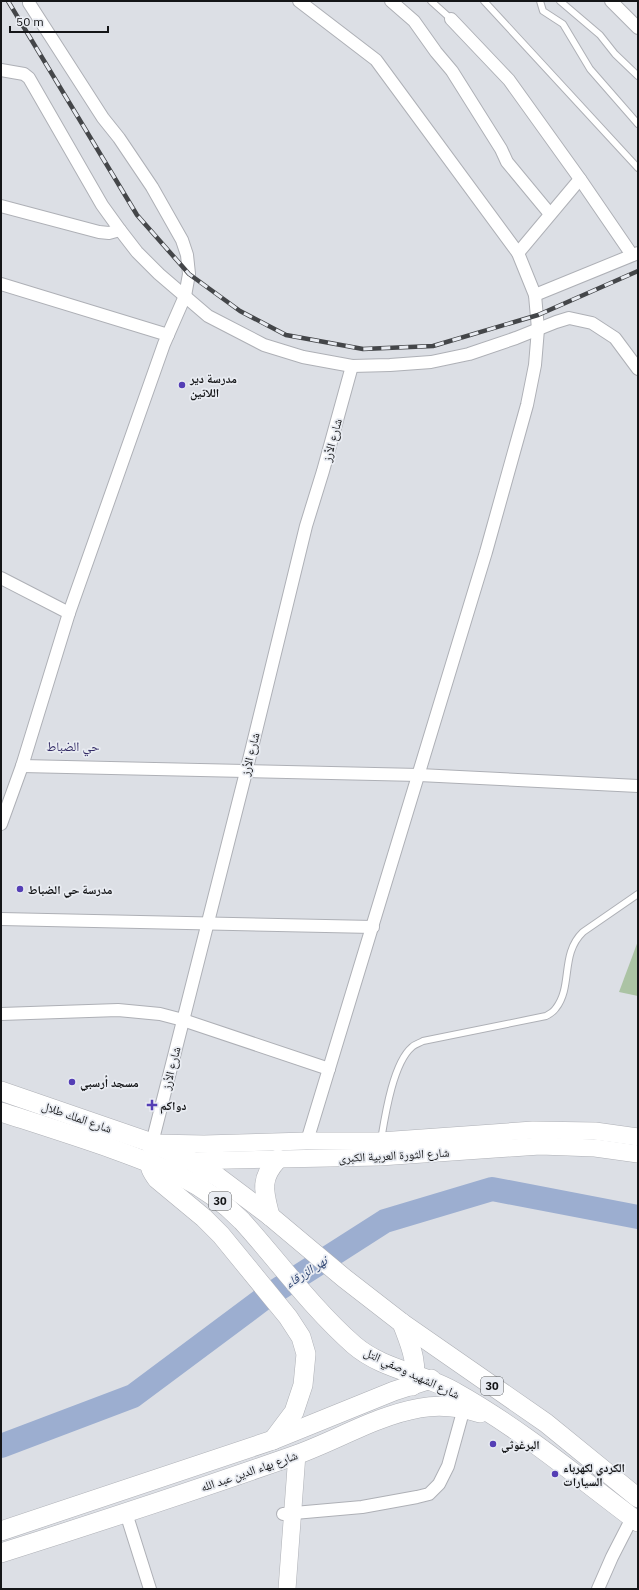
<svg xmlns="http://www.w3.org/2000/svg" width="639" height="1590" viewBox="0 0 639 1590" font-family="'IBM Plex Sans','Noto Naskh Arabic',sans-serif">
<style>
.green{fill:#abc3a4}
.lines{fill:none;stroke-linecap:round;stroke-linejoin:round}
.river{stroke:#9caed0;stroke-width:24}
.lane-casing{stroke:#aeb0b6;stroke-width:8}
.street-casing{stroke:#aeb0b6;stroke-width:14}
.secondary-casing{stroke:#aeb0b6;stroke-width:18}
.primary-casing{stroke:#aeb0b6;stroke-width:20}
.lane{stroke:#fff;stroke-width:6}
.street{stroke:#fff;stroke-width:12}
.secondary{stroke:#fff;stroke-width:17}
.primary{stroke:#fff;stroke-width:19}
.rail-casing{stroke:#444649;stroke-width:4.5}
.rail{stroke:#e9ecf2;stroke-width:3;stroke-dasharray:9;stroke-linecap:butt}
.poi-dot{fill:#543eb5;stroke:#e9ecf2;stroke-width:1.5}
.labels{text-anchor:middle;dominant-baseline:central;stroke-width:3.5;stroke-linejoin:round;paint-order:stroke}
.shield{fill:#e9ecf2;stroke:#545659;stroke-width:1}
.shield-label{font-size:11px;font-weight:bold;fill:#141517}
.poi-label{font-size:12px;font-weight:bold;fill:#141517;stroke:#e9ecf2;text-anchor:start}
.street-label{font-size:12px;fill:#141517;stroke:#e9ecf2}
.neighbourhood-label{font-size:13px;fill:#312964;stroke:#e9ecf2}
.water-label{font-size:13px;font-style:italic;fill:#2f4572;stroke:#e9ecf2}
</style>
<rect width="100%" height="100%" fill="#dcdfe5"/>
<!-- green -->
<polygon class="green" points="638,941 638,996 619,992"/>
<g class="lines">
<!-- river -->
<polyline class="river" points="1,1446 133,1396 263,1299 385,1221 492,1189 638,1217"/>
<defs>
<g id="lane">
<polyline points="431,1 451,19"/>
<polyline points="484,1 638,168"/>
<polyline points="540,1 543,11 563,24 590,69 638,124"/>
<polyline points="560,1 600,35 615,54 638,76"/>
<path d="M381,1140C385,1116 393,1063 412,1047C415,1044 420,1043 423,1041L546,1016C550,1014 554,1011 556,1008C573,986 560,954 583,932L638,894"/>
</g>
<g id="street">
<polyline points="299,1 376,60 518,253 535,295 538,329 535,365 527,405 486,552 307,1141"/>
<polyline points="391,1 414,21 436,52 452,71 501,149 507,162 550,214"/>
<polyline points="611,1 638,28"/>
<polyline points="451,19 509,80 580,179 632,255"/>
<polyline points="1,70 24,74 29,78 102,205 120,230 137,252 159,274 208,316 264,345 303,357 352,366 390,365 431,362 469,354 516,338 556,322 569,318 592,323 615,338 638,369"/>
<polyline points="1,206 99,232 109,233 120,230"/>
<polyline points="518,253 580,179"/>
<polyline points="1,284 168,335"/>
<polyline points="535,295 638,253"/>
<polyline points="1,578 69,613"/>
<polyline points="22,766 419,775 638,786"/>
<polyline points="1,824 22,766 69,613 164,344 185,296 189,274 187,255 182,240 152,187 119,138 103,118 29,3"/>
<polyline points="1,919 373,927"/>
<polyline points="1,1014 118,1010 160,1014 183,1020 329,1069"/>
<polyline points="152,1143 246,772 306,526 323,471 352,366"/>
<polyline points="126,1513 150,1589"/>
<polyline points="283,1514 362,1507 417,1497 429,1494 439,1484 448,1466 464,1408"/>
<polyline points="598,1589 612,1557 632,1518"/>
</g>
<g id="secondary">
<polyline points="153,1143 204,1144 307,1141 380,1141 533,1130 595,1131 638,1137"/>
<polyline points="185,1161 380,1157 540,1146 595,1148 638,1154"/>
<polyline points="287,1589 297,1454"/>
</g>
<g id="primary">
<polyline points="1,1091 152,1143 191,1161 218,1177 270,1216 344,1278 402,1323 546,1423 638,1498"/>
<path d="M1,1112C38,1124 76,1136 113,1149C163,1167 204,1182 242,1221C279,1262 312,1308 354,1345C383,1370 423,1373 455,1392C521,1429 578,1477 638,1522"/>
<path d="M150,1157C148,1166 152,1172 157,1179L204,1218L221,1235L288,1317L301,1337L306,1354L303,1385L294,1412L273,1440"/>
<path d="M270,1216C264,1192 259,1179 278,1159"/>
<path d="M402,1323C409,1342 420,1365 412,1386"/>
<polyline points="1,1531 273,1440 394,1391 431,1379"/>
<path d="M1,1553C99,1522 196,1490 293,1456C336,1441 375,1416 420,1408C441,1404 461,1407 480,1413"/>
</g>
</defs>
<!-- lane casing -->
<use href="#lane" class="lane-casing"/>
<!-- street casing -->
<use href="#street" class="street-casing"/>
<!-- secondary casing -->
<use href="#secondary" class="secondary-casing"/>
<!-- primary casing -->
<use href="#primary" class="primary-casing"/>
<!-- lane -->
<use href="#lane" class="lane"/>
<!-- street -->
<use href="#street" class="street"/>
<!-- secondary -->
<use href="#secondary" class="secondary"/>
<!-- primary -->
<use href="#primary" class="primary"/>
<defs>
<polyline id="rail" points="8,1 137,215 189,274 240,311 286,335 363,349 433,346 538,315 638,271"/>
</defs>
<!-- rail casing -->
<use href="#rail" class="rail-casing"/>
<!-- rail -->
<use href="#rail" class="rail"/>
</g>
<!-- markers -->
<g class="poi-dot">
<circle cx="182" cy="385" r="4"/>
<circle cx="20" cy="889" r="4"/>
<circle cx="72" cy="1082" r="4"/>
<path d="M150 1099h4v4h4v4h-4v4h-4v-4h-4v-4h4z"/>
<circle cx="493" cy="1444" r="4"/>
<circle cx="555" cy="1474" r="4"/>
</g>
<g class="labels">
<!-- shield labels -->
<g class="shield">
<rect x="209" y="1192" width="22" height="18" rx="3"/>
<rect x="481" y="1377" width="22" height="18" rx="3"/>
</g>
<g class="shield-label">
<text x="220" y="1201">30</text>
<text x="492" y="1386">30</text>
</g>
<!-- poi labels -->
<g class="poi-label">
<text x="190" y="378">مدرسة دير<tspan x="190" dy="14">اللاتين</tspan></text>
<text x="28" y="889">مدرسة حي الضباط</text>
<text x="80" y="1082">مسجد أرسبي</text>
<text x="160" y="1105">دواكم</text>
<text x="501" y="1444">البرغوثي</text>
<text x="563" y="1467">الكردي لكهرباء<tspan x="563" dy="14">السيارات</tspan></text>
</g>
<!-- street labels -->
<g class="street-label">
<text transform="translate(332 440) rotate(-75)">شارع الأرز</text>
<text transform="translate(250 754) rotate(-76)">شارع الأرز</text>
<text transform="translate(171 1068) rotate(-76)">شارع الأرز</text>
<text transform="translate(77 1117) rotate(19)">شارع الملك طلال</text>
<text transform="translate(394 1155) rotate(-3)">شارع الثورة العربية الكبرى</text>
<text transform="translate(412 1373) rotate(25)">شارع الشهيد وصفي التل</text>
<text transform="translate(249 1471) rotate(-19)">شارع بهاء الدين عبد الله</text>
</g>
<!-- neighbourhood labels -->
<g class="neighbourhood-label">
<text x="73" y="746">حي الضباط</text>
</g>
<!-- water labels -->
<g class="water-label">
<text transform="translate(306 1272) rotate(-33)">نهر الزرقاء</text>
</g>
</g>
<!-- border -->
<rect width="639" height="1590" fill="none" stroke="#141517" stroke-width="4"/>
<!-- scale -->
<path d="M10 26v6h98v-6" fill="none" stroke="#141517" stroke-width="2"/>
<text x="16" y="26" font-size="12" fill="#141517" stroke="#e9ecf2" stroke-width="3" paint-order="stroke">50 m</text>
</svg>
